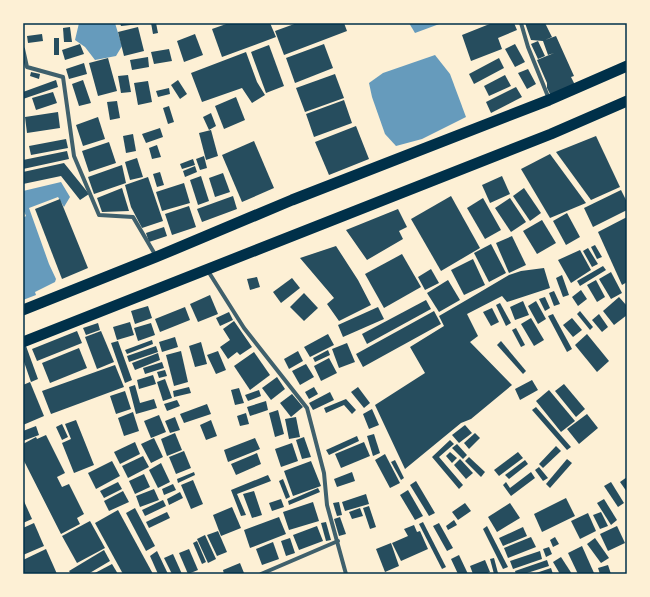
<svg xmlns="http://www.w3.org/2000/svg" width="650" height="597" viewBox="0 0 650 597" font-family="'Exo 2',sans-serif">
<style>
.water{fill:#669bbc}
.building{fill:#264d5e}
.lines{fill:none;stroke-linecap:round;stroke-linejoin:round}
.minor{stroke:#3f606c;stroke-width:4}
.trunk{stroke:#003049;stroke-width:11}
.neatline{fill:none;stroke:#003049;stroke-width:1.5}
</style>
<rect width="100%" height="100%" fill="#fdf0d5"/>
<!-- water -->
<g class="water">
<polygon points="79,23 115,23 122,46 116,56 95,60 85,47 75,40"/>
<polygon points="409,23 442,23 415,33"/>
<polygon points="435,55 450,74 466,117 422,139 396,146 385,134 372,97 369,83 383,73"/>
<polygon points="61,182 70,197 64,207 58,197 29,208 49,264 56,279 55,282 35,292 36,295 23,300 23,218 26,216 23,209 23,191"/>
</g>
<!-- building -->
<g class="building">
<polygon points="120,23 140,23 140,24 121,26"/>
<polygon points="151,23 156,23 158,33 153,34"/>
<polygon points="229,23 270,23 276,37 222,57 212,29"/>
<polygon points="297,23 344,23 347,31 284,55 275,31"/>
<polygon points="492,23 514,23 517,30 498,38 502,49 471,61 462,35"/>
<polygon points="525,23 545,23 552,37 545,40 556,36 574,76 571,77 575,85 551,96 547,88 547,83 537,60 554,53 548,55 543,41 531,40"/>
<polygon points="70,27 72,42 64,42 63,28"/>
<polygon points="138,27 144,51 124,56 118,32"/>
<polygon points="42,34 43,41 28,43 27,36"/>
<polygon points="195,34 203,55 184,62 177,41"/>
<rect x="54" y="38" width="5" height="17"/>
<polygon points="538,41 545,56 538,59 531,44"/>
<polygon points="80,44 84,54 65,60 62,50"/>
<polygon points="324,44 333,68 295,83 286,58"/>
<polygon points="515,44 525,62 515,67 505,49"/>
<polygon points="269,45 284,86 266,93 251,52"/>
<polygon points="169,49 172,61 154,64 151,52"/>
<polygon points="246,52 257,82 265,95 252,103 242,88 202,102 191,73"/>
<polygon points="148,57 149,67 132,70 130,60"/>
<polygon points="108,58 117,91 98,96 89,63"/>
<polygon points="499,58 504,68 474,84 469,74"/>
<polygon points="84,63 87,74 69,79 66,69"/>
<polygon points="528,69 536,84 527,89 518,73"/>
<polygon points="31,72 40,74 39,79 30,76"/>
<polygon points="335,74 344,98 305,112 296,88"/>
<polygon points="128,75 131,92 121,93 118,76"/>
<polygon points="505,75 511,86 489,96 484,86"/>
<polygon points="56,80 58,87 23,99 23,92"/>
<polygon points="83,80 91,103 79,106 72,84"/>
<polygon points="178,80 187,94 180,99 171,85"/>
<polygon points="148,81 152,102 138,105 134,83"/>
<polygon points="516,87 522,97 491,113 486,102"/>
<polygon points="169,88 170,94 158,97 156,91"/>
<polygon points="53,92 57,103 36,110 32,98"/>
<polygon points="236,97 245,120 224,129 215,106"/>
<polygon points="344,100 352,123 314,137 306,114"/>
<polygon points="117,101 120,118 110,120 107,102"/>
<polygon points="169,106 174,122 168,124 163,108"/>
<polygon points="58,112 60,128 27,133 25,117"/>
<polygon points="211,113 216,126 209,130 203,117"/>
<polygon points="98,117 105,139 83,146 76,125"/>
<polygon points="356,126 369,159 329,175 315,142"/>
<polygon points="160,128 163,137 146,143 142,134"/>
<polygon points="211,130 218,156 206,160 199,133"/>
<polygon points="133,134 136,151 126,153 123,136"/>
<polygon points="596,136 620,187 591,200 556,152"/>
<polygon points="66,139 68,148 31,155 29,146"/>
<polygon points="254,141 274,188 242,202 222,155"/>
<polygon points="109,142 116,163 89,172 82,151"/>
<polygon points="157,145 161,157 152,159 149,148"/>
<polygon points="67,151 69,159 23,169 23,160"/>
<polygon points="550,154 586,203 550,218 521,169"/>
<polygon points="204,156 207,168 200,170 196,159"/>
<polygon points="137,158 143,177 130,180 125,162"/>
<polygon points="193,159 195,165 182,169 180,164"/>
<polygon points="64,163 89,194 80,200 61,176 23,184 23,172"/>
<polygon points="122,165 126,183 94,194 88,177"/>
<polygon points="195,166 197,172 185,177 183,171"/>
<polygon points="160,172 164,185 157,187 153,174"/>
<polygon points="223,173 230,192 215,197 209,178"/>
<polygon points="201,176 209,201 198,205 190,180"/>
<polygon points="502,176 510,194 490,203 482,185"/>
<polygon points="148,177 163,221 142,228 131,207 125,185"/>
<polygon points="184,183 190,203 162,211 156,192"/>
<polygon points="122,188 129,211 102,212 97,198"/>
<polygon points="524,188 541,213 530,221 513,196"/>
<polygon points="621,190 627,202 627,210 593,227 584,208"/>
<polygon points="233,196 237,209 202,222 197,209"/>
<polygon points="451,196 480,248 441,271 411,219"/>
<polygon points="483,198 501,230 485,239 467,208"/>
<polygon points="510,198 526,222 511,232 495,208"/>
<polygon points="60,199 88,268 62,279 35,209"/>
<polygon points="189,206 196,227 172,235 165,214"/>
<polygon points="398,209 407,227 399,231 403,239 367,260 346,230"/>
<polygon points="567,213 580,237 566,245 553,221"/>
<polygon points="627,217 627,282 622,285 598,232"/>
<polygon points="542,220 556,243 537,254 523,231"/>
<polygon points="164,227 167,236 149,242 146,233"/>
<polygon points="512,236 526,265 509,273 496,243"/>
<polygon points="491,244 506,273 489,282 474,253"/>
<polygon points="595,245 602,257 597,259 591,247"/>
<polygon points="336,246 358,280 371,305 339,321 327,304 334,298 300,258"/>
<polygon points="588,248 598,264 592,267 583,251"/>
<polygon points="580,250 591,270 571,283 558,260"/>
<polygon points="402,254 421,287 384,308 365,274"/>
<polygon points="473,259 485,285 464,295 451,270"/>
<polygon points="603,266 606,270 580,286 577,281"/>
<polygon points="544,268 550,288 507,302 502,296 467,314 478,336 470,342 512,385 471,419 461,423 405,469 375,405 425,373 410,347 444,326 439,316 470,298 509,275 521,271"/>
<polygon points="431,269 439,283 425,290 418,277"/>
<polygon points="611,272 622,293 611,299 599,279"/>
<polygon points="562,275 569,295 563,297 556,278"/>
<polygon points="257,277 260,287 250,290 247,279"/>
<polygon points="292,278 300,288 281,303 273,292"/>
<polygon points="448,280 460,300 439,312 427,293"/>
<polygon points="596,280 605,297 597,302 587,285"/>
<polygon points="581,290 587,299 578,306 572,297"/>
<polygon points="554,291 560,304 554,306 549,293"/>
<polygon points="304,293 318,308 304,321 290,307"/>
<polygon points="210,295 218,314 198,322 190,304"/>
<polygon points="545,297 550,308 545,311 539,299"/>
<polygon points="619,297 627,306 627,315 614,325 603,311"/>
<polygon points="426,300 431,309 367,344 362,334"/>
<polygon points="523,301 529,315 515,320 510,307"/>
<polygon points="536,301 546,319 538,324 528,306"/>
<polygon points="500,303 511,323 506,326 496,305"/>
<polygon points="148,306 152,318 135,324 131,311"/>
<polygon points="185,307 190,320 160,332 155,319"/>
<polygon points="378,307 384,319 343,337 338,325"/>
<polygon points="492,308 499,322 491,326 483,312"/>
<polygon points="434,311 441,324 363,367 356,354"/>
<polygon points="580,311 593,327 590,330 577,314"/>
<polygon points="229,312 233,320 220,326 216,318"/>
<polygon points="553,314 572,349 567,352 548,316"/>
<polygon points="599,314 608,327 602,332 592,320"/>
<polygon points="531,318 544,340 534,346 521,324"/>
<polygon points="572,318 582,330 573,337 563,325"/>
<polygon points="234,321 252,347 240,355 237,352 228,359 220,347 230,340 223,329"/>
<polygon points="130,322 134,335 117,340 113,327"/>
<polygon points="98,323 100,330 86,335 83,328"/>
<polygon points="151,323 155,335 138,341 134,328"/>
<polygon points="516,328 525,345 521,347 512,330"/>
<polygon points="77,331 82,343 37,361 32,349"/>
<polygon points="101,331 114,362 97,369 85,337"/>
<polygon points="328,334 334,345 310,357 304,347"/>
<polygon points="587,334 609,361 597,372 575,345"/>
<polygon points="175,337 178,347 162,352 159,342"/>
<polygon points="152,340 153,344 127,354 125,350"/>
<polygon points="118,341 132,380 125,383 111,343"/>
<polygon points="501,341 526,371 523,374 497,345"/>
<polygon points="201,342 207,364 195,367 189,346"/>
<polygon points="347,343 355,362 339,368 332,349"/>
<polygon points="26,346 38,379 31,382 23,359 23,347"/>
<polygon points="156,346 158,352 129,362 127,356"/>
<polygon points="79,348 87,368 50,383 42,363"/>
<polygon points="328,350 330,355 315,362 313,358"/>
<polygon points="181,351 188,382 174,386 166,355"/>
<polygon points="218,351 226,370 216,374 207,355"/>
<polygon points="298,351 303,361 289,369 284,359"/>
<polygon points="254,352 270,375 250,390 234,366"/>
<polygon points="158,353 160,360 135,370 132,363"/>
<polygon points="329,358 337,373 321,381 314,366"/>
<polygon points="162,362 164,368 145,374 143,368"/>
<polygon points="306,364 314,377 300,385 292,371"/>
<polygon points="115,365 124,387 51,414 42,391"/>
<polygon points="165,370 167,376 159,378 157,372"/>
<polygon points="153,375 156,384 139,389 137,380"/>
<polygon points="277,377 285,389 271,400 262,388"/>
<polygon points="165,379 172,398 163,401 157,382"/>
<polygon points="532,380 538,390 520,400 515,389"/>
<polygon points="30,382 44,416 23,425 23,385"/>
<polygon points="564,384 585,409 576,417 555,391"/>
<polygon points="135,385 140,403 154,399 157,408 136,414 129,387"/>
<polygon points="189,387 191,393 174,397 173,391"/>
<polygon points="314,387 318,394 309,399 305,392"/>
<polygon points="358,387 370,403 364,408 351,392"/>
<polygon points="239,388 244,403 235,405 231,390"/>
<polygon points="259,390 261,396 248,401 245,395"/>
<polygon points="549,390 575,421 561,432 536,401"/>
<polygon points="125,391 131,409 116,414 110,396"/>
<polygon points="330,392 334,400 313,410 309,403"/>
<polygon points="292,394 303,407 291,417 280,403"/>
<polygon points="346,399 356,410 352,414 344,405 326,413 324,408"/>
<polygon points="177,400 180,406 167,411 164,404"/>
<polygon points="266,401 268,410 250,416 247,407"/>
<polygon points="207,404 211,414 184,423 180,414"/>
<polygon points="536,407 571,447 567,450 532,410"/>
<polygon points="372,409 379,425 369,429 363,414"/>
<polygon points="278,410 284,434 275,437 269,413"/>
<polygon points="133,412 139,431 124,436 118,418"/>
<polygon points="246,413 249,424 240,426 237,416"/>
<polygon points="587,414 598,428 579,444 567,429"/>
<polygon points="159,415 166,432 151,438 144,421"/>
<polygon points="175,417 180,430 170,433 165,421"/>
<polygon points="296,417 300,437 289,439 285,419"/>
<polygon points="76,420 94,465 74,473 62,443 71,439 65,424"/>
<polygon points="211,420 217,436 206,440 200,425"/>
<polygon points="62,424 68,437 62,440 56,427"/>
<polygon points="465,425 472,433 459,443 452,435"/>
<polygon points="36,426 39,435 23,441 23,431"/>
<polygon points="175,433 182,450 167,456 161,439"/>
<polygon points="475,433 480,438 469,449 464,443"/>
<polygon points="374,434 380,453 373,456 367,436"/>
<polygon points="46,435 65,473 57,477 62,487 69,484 84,514 77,518 80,524 61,534 23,459 23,444 36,437 37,439"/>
<polygon points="357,436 359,441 329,455 326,450"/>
<polygon points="304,437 311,457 302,459 296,440"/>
<polygon points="154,438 163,457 151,463 141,444"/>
<polygon points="255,438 260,449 228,462 224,450"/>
<polygon points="450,440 454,444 439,457 463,485 459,489 432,457"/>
<polygon points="135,442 140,454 120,464 114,452"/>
<polygon points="364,442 370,456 341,468 335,454"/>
<polygon points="292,443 298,461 281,467 275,449"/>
<polygon points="457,444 467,455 463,459 452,448"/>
<polygon points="556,446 561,451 543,468 539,464"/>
<polygon points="184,451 191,468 176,474 169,457"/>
<polygon points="450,452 457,458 452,463 446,456"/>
<polygon points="518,452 523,458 499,476 494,470"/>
<polygon points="257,453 261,464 236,475 231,464"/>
<polygon points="385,454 400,483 390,488 375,460"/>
<polygon points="143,456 149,467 128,478 122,466"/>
<polygon points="469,457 485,472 481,477 465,461"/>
<polygon points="460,459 473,473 466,479 454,465"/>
<polygon points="567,459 572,463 550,488 546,484"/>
<polygon points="395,460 404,478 401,480 391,462"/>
<polygon points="525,460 528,464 509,479 505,475"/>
<polygon points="112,461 120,476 96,489 88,473"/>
<polygon points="311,461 321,486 293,496 284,471"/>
<polygon points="161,463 170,482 158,488 149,470"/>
<polygon points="539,467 548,478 543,481 535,470"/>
<polygon points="194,472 195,475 178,483 177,479"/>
<polygon points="352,472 355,481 337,487 334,479"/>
<polygon points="531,472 535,478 511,496 503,485 506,482 510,488"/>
<polygon points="144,474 150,487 135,494 129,481"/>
<polygon points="268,475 271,481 237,494 246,515 241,516 231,490"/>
<polygon points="627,477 627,492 620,482"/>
<polygon points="283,479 290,497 286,499 279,481"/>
<polygon points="193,480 203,504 191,509 181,485"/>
<polygon points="416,481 435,513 429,516 410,485"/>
<polygon points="118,482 122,489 104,498 100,491"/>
<polygon points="611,482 624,503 618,507 604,486"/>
<polygon points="173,484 176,490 164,495 162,489"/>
<polygon points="318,488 320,492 289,505 288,501"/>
<polygon points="154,489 159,500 140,507 136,496"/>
<polygon points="408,490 423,516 415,520 400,495"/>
<polygon points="123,491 129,502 109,511 104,501"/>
<polygon points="254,491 262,515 252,518 243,494"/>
<polygon points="180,492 183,498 169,505 167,499"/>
<polygon points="366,494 369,504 345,511 342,502"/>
<polygon points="566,498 575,516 542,532 534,514"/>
<polygon points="23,499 32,519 23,523"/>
<polygon points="281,499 284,507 272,511 269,503"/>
<polygon points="604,499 617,520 611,525 597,503"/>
<polygon points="163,500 166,506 145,516 142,510"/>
<polygon points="313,502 319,521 289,530 283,512"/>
<polygon points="339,502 342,515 337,516 333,503"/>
<polygon points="465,503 471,511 458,520 452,512"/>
<polygon points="510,503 520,518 497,532 488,517"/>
<polygon points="369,506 376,527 370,529 363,508"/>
<polygon points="232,507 241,528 221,536 213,515"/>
<polygon points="135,508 155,546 146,551 126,513"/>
<polygon points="360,508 363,516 352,519 349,512"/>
<polygon points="118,510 153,574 123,574 95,523"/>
<polygon points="167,512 170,518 149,528 146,522"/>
<polygon points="601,512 608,526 600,529 593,515"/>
<polygon points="588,513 596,531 580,539 571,521"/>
<polygon points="279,517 286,534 250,548 244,530"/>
<polygon points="340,517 346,534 339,536 334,519"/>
<polygon points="454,520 457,525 448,530 446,526"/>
<polygon points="90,521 105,548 77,563 62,536"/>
<polygon points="326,522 331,540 326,541 321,523"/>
<polygon points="423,522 446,567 442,569 419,524"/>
<polygon points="34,523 44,546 23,555 23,528"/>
<polygon points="439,523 453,548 447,551 433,526"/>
<polygon points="414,525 417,532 420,531 428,549 401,561 392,543 408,536 404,529"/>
<polygon points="317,526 323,541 299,550 293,535"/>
<polygon points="487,526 508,567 503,569 483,529"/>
<polygon points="617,526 625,543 608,551 600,534"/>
<polygon points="523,527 527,536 503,546 499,538"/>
<polygon points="218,531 227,552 217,556 207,535"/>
<polygon points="205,535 216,559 208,563 197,539"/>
<polygon points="531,537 536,547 508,558 504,548"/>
<polygon points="555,537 559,544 553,547 550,540"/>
<polygon points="290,538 295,553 286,556 281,541"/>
<polygon points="595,538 609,558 601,563 587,544"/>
<polygon points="197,541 206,562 202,564 193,543"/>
<polygon points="273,542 279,559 262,565 256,549"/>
<polygon points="391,543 399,566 385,572 376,549"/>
<polygon points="582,546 594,573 592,574 578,574 568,553"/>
<polygon points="549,547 552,554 546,557 543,549"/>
<polygon points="46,549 57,574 23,574 23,560"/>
<polygon points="189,549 198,570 188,574 179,553"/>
<polygon points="104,550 110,561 88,574 71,574 69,571"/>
<polygon points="157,551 168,574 158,574 150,556"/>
<polygon points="540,551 542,559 513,569 510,561"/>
<polygon points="173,554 182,574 172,574 164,558"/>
<polygon points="459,555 468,574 458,574 451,559"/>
<polygon points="561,557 572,574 560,574 553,562"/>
<polygon points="494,558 498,573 494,574 490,559"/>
<polygon points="485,560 490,572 485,574 473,574 470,566"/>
<polygon points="547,560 549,566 524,574 516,574 515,571"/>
<polygon points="240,563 244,573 224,574 223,570"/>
<polygon points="112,564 118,574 93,574"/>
<polygon points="608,565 611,574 600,574 598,568"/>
<polygon points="551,568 553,574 533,574"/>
</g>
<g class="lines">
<!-- minor -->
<g class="minor">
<polyline points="521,23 528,47 549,99"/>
<polyline points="23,49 27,67 63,77 74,156 99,215 133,217 156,256"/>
<polyline points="208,271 244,328 307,408 324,473 327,505 346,574"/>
<polyline points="261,574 338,541"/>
</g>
<!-- trunk -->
<g class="trunk">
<polyline points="23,310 156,257 292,200 549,100 627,66"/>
<polyline points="23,342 551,134 627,101"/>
</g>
</g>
<!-- border -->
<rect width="650" height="597" fill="none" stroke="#fdf0d5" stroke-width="48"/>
<rect x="24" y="24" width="602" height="549" class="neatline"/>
</svg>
